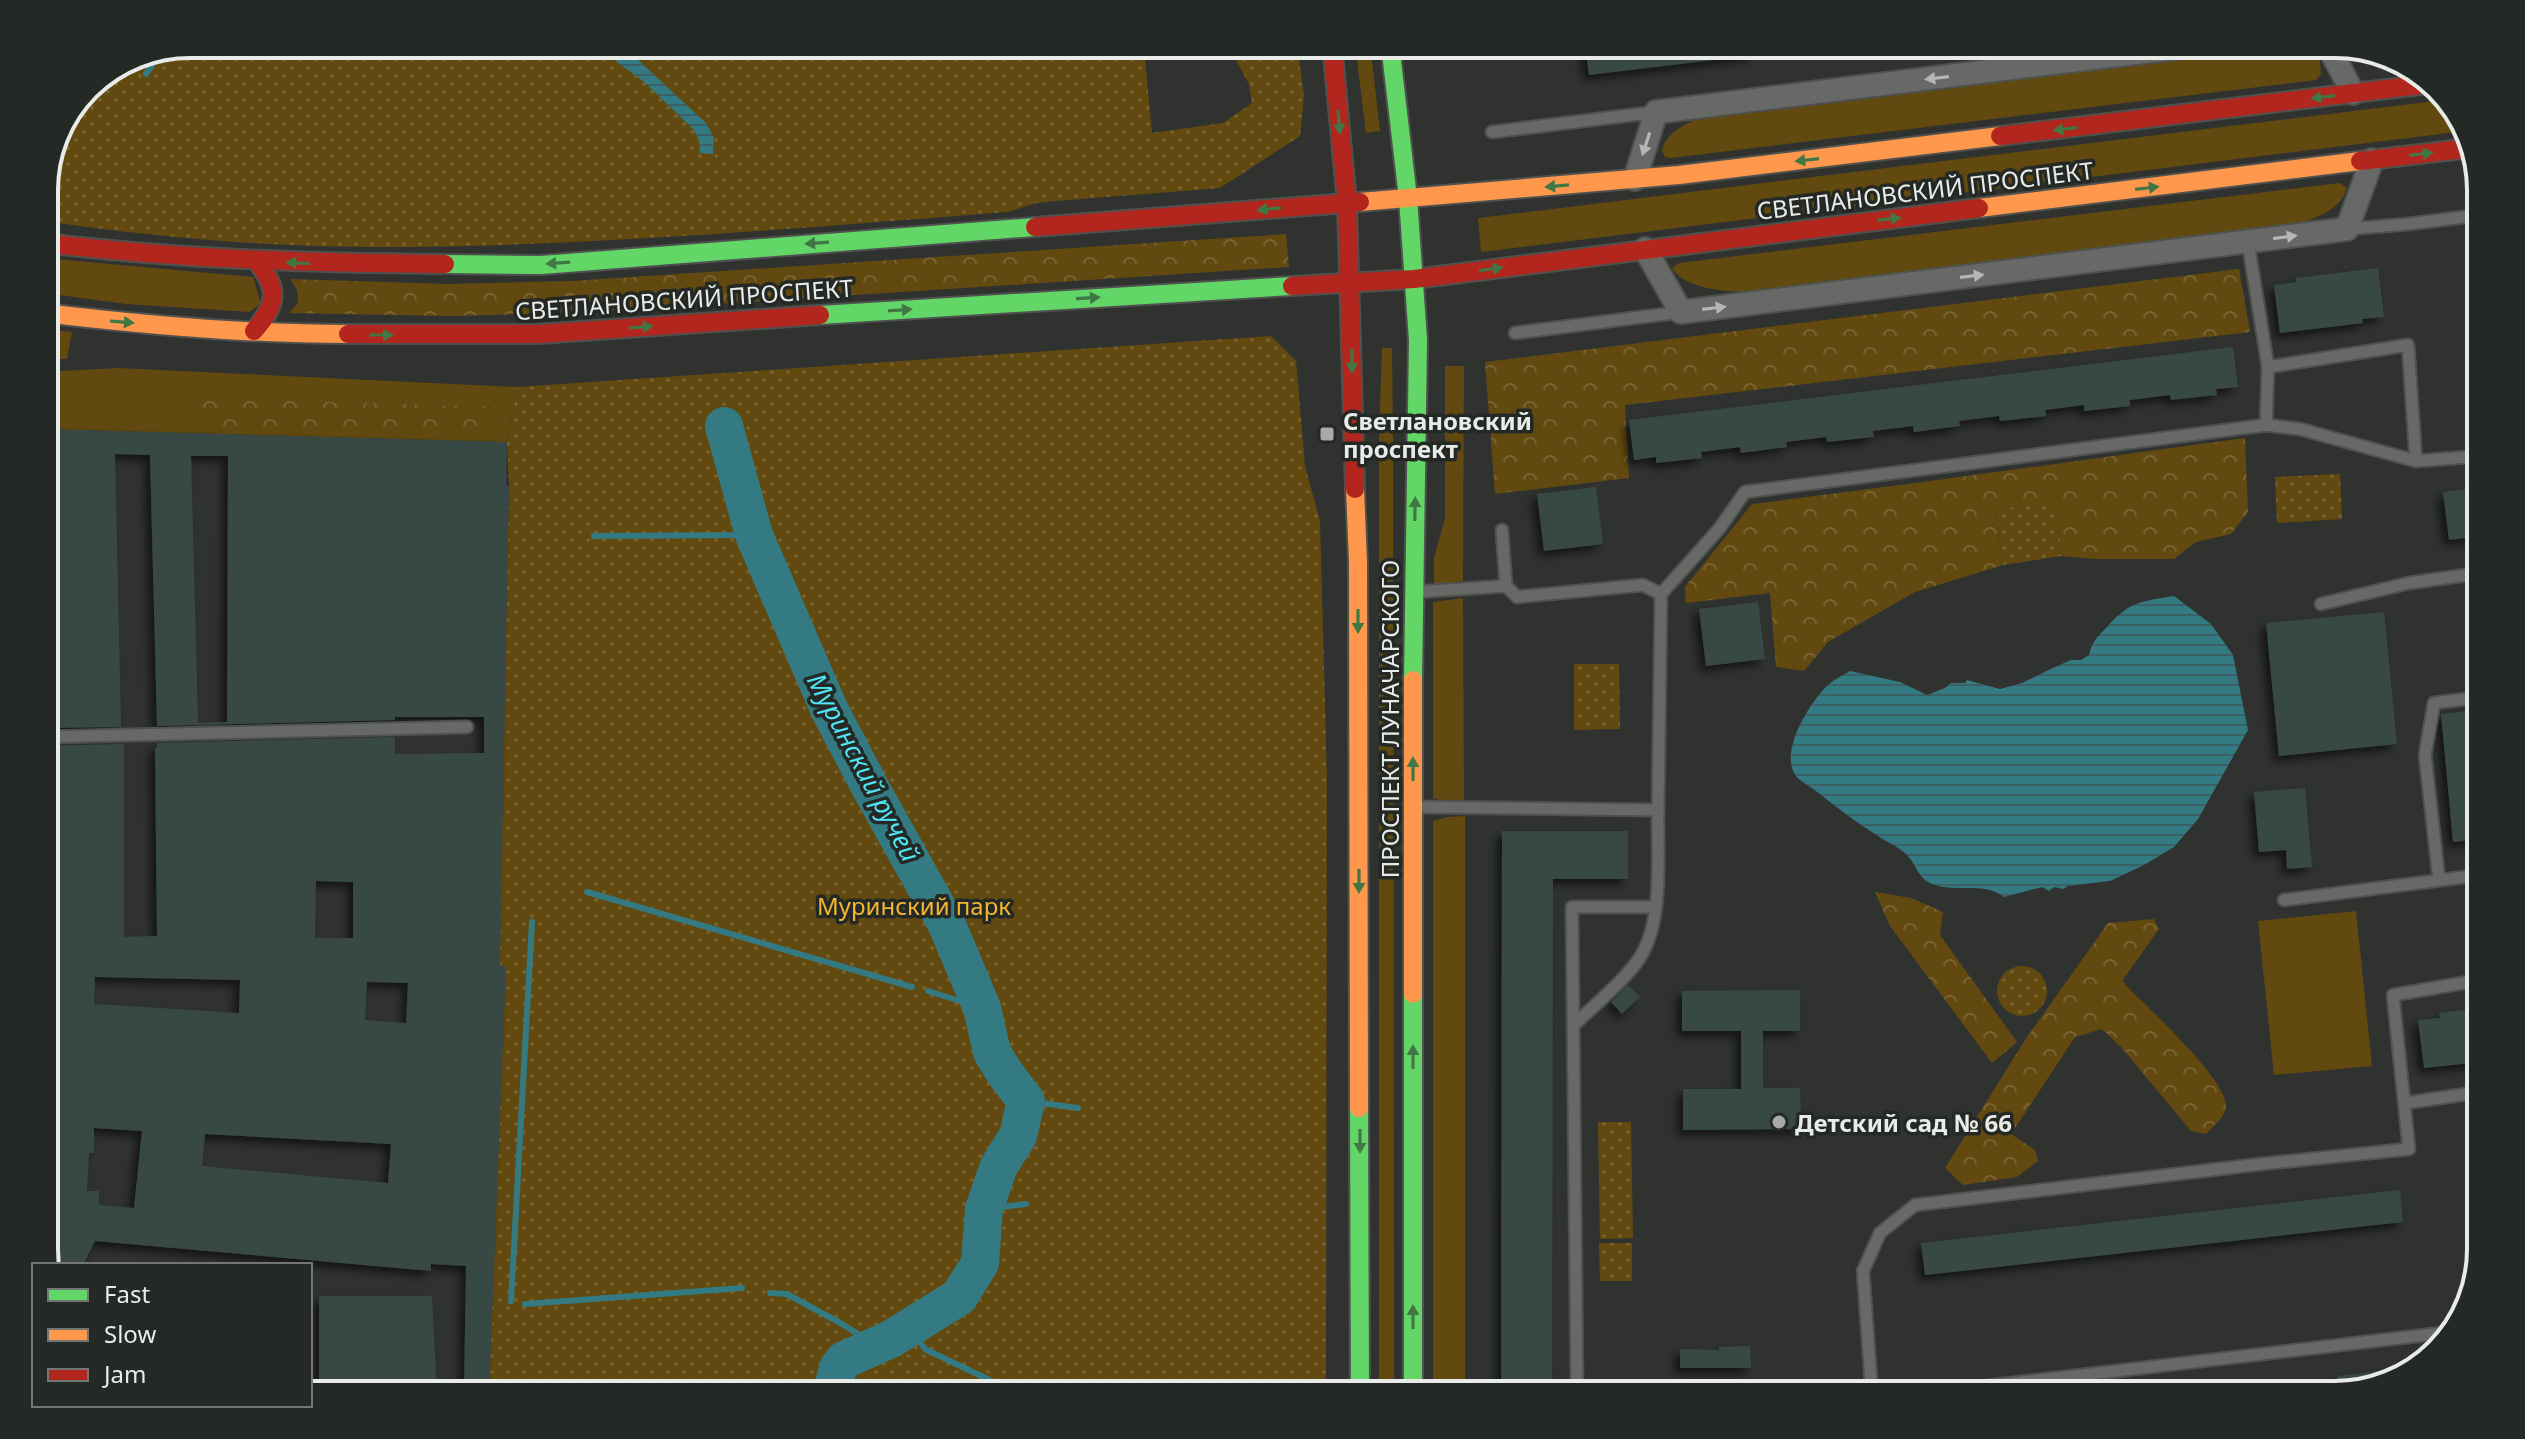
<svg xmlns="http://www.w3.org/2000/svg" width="2525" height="1439" viewBox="0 0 2525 1439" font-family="'Noto Sans',sans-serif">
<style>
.green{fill:#62490f}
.forest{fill:url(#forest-crowns)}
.park{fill:url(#park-dots)}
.water{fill:url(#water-rules)}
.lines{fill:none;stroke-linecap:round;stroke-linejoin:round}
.stream{stroke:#347a82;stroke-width:6}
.river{stroke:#347a82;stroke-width:38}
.building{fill:#394945;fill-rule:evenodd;filter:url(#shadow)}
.lane-casing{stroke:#4e514e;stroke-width:15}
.street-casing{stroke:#4e514e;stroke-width:26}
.fast-casing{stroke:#4e514e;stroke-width:22}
.slow-casing{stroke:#4e514e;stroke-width:22}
.jam-casing{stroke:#4e514e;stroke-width:22}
.lane{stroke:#676967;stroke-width:11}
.street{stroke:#676967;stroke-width:22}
.fast{stroke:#63d668;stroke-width:18}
.slow{stroke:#ff974d;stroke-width:18}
.jam{stroke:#b3261e;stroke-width:18}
.oneway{fill:#b4b7b4}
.oneway2{fill:#417743}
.poi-dot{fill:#a8aaa8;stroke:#252925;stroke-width:3}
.labels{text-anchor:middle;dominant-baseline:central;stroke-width:7;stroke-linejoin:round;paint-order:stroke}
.street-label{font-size:24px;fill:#e8ebe8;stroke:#252925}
.poi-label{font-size:24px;font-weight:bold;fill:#e8ebe8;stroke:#252925;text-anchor:start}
.park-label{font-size:24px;fill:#f4b72e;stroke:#252925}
.water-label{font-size:26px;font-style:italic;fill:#4fe4f4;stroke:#252925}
.rim{fill:none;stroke:#e8ebe8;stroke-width:4}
</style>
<defs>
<pattern id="forest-crowns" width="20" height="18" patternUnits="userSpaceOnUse" patternTransform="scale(2)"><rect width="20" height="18" fill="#62490f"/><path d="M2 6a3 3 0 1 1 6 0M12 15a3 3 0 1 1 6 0" fill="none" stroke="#786332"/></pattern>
<pattern id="park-dots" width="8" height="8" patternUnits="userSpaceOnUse" patternTransform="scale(2)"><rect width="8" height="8" fill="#62490f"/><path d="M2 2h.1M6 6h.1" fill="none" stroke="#786332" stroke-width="1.8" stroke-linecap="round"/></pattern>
<pattern id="water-rules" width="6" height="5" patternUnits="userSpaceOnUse" patternTransform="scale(2)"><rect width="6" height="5" fill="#347a82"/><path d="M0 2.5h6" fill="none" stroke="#3d6064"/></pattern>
<filter id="shadow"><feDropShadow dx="-5.5" dy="5.5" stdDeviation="4" flood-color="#0009"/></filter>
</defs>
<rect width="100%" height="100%" fill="#303230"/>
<!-- green -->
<g class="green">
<polygon points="1355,44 1370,44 1380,131 1366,133"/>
<path d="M2297,45L2307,48L2320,61L2321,74L2316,80L1671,158L1665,157L1662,151C1665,134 1682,126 1696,119Z"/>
<polygon points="2444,100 2461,117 2465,131 1481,252 1478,218"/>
<path d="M2340,183L2347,188C2341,211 2311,220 2291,226L1750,292C1728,292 1683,289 1672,268L1679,263Z"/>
<polygon points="44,258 253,277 261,303 250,312 126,304 44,293"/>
<polygon points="44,329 72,332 67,359 44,359"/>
<polygon points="1382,348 1392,348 1393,439 1394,1395 1379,1395 1379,439"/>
<polygon points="1445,366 1464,366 1463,581 1434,584 1434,558 1445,518"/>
<polygon points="118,368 517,387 507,442 44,429 44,372"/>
<polygon points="1463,598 1464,802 1446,802 1433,798 1433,602"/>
<polygon points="1465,816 1465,1395 1433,1395 1433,821 1447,817"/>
<polygon points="2356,911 2372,1066 2274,1075 2258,921"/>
</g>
<!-- forest -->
<g class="forest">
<polygon points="1286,234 1289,267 577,313 449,316 289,313 298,303 297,290 290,279 449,284 572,281"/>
<polygon points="2239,269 2250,332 1625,405 1629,478 1495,494 1485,362"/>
<polygon points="198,398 501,407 501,435 197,425"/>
<path d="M2245,438L2248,512L2231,534L2196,542L2174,559H2096L2062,556L2055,502L1995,511L2003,565L1915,592L1828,642L1804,671L1776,667L1770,593L1686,603L1685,587L1752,504C1917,484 2080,460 2245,438Z"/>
<polygon points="1875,892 1911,898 1943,912 1940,935 2017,1042 1992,1063 1890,926"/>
<path d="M2154,919L2159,929L2122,981C2145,1006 2222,1074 2226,1104C2227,1116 2213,1126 2206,1134L2191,1131L2121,1047L2102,1029L2075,1037L2011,1134L2035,1150L2038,1161L2017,1177L1963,1185L1945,1168L2025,1040L2108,923Z"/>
</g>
<!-- park -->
<g class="park">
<path d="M190,44H1179L1144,49L1152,133L1223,123L1252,103L1249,84L1227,44H1297L1304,96L1300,136L1220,188L1056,201L1037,203L1007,212C798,228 587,247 377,247C266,247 154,237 44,221V181L87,87L135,55Z"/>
<polygon points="1271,336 1296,361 1305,466 1320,521 1327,780 1326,1395 489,1395 509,485 507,442 517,387"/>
<polygon points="2340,474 2342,519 2277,523 2275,477"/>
<polygon points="2055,501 2062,556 2003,565 1995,510"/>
<polygon points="1574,664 1619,664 1620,729 1574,730"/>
<circle cx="2022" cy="991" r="25"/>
<polygon points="1598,1122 1631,1122 1633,1238 1600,1239"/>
<polygon points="1599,1243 1632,1243 1632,1281 1600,1281"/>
</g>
<!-- water -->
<g class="water">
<polygon points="592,44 620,44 624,47 706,123 714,138 713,154 700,153 699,140 693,129 643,81"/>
<path d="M2174,596L2211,624L2233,655L2248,730L2198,819L2174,847L2144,865L2110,881L2067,886L2064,889L2054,887L2049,891L2042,887L2004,897C1983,880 1951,895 1928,882C1916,875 1915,859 1901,850C1893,844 1883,840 1875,834C1854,821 1835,806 1816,791C1810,786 1801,782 1796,776C1778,752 1811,700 1829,684C1835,679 1843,675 1850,671L1900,682L1927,695L1945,688L1951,683H1965L1967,680L2000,689L2022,683L2053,668L2071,660H2081L2089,655C2092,642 2097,637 2106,628C2130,601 2139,602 2174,596Z"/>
</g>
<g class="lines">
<!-- stream -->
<g class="stream">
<polyline points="146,74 163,49"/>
<polyline points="594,536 754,535"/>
<polyline points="587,892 912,987"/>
<polyline points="928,991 982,1008"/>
<polyline points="1026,1101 1078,1108"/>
<polyline points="984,1209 1026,1204"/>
<polyline points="770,1293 787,1294 842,1324 863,1337 870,1350"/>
<polyline points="511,1301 532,922"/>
<polyline points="525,1304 742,1288"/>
<polyline points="910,1328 925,1349 1004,1387"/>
</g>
<!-- river -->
<polyline class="river" points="724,426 754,535 829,709 870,787 947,925 982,1008 992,1052 1004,1072 1026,1101 1018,1136 999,1166 984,1209 980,1263 959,1297 891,1339 844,1360 838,1368 831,1395"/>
</g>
<!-- building -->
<g class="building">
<polygon points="1585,44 1754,44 1755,55 1589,75"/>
<polygon points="2378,268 2384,317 2362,319 2363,323 2280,333 2274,285 2296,282 2296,278"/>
<polygon points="2233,347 2238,387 2216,389 2217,395 2171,400 2170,395 2130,400 2130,406 2084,411 2084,405 2045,410 2046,416 2000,421 1999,416 1959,421 1960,426 1914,432 1913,426 1873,431 1874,437 1827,442 1826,437 1786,442 1787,447 1741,453 1740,447 1701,452 1702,458 1656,463 1656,457 1634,460 1629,420"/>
<path d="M44,429L507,442L506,485H509L500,965L506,966L489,1395H464L466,1266L431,1264V1271L95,1241L83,1265H46L44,1258L54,1240L55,993H44V746L124,744V937L157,936L155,748H157V743L395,737V754L484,753V717H395V720L157,726L150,455L115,454L121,727L44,728ZM191,456H228L227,722L198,723ZM316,881L353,882V938H315ZM95,977L240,980L239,1013L94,1004ZM367,982L408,983L406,1023L365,1020ZM94,1128L142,1131L134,1208L99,1205V1191H87L89,1153H94ZM205,1134L391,1144L388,1183L202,1166Z"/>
<polygon points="1596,487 1603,544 1544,551 1537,494"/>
<polygon points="2481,487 2481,536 2449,540 2443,492"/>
<polygon points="1758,602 1765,659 1706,666 1699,609"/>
<polygon points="2384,612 2397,744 2279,756 2266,623"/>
<polygon points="2481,710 2481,839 2453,842 2441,714"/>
<polygon points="2305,788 2312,867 2287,869 2286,850 2259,852 2254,792"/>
<polygon points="1502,831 1628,831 1628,879 1553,879 1552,1395 1501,1395"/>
<polygon points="1628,985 1640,997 1622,1014 1611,1002"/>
<polygon points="1800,990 1800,1031 1763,1031 1763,1088 1800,1088 1801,1129 1683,1130 1683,1089 1741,1089 1741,1031 1682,1031 1682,991"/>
<polygon points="2481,1008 2481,1062 2424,1068 2418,1020 2440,1018 2439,1013"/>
<polygon points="2400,1190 2403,1222 1925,1275 1921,1243"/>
<polygon points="319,1296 432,1296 437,1395 319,1395"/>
<polygon points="1750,1346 1751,1368 1680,1368 1680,1349 1719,1350 1719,1347"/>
<polygon points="2389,1370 2391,1380 2339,1394 2337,1376"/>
</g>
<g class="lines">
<defs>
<g id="lane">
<polyline points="1492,132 1656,112"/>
<polyline points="2347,229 2408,224 2481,215"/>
<polyline points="2248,242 2268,367 2408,345 2416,461"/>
<polyline points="1515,333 1681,312"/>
<polyline points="2266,425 2268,367"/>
<polyline points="1502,530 1506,586 1517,597 1643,585 1661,594 1658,810"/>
<polyline points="1415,592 1506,586"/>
<polyline points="1661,594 1719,529 1745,492 2266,425 2300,429 2416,461 2481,456"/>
<polyline points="2321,604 2409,583 2481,573"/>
<polyline points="44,737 467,727"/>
<path d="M1416,807L1658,810C1657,856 1665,926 1636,963C1620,985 1593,1006 1574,1025"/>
<polyline points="2439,880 2425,755 2434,703 2481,697"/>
<polyline points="2284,900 2481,875"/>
<polyline points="2405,1103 2481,1092"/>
<polyline points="1649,1390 1738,1388 1740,1395"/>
<polyline points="1649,1395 1649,1390 1577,1390 1572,907 1656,907"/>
<polyline points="1872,1395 1863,1271 1880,1233 1915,1205 2261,1164 2409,1149 2393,995 2481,980"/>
<polyline points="1910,1395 2451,1332"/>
</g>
<g id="street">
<polyline points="2327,44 2353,93"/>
<polyline points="1635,179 1656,112 2209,44"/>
<polyline points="1645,249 1681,312 2347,229 2372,160"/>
</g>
<g id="fast">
<polyline points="1390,44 1408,198 1418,340 1413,680"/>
<polyline points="445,264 541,265 1035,227"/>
<polyline points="820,315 1292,286"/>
<polyline points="1413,994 1413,1395"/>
<polyline points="1359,1108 1360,1395"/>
</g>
<g id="slow">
<polyline points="1360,202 1679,175 2000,136"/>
<polyline points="1979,208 2360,161"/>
<path d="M44,313C144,325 247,334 348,334"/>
<polyline points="1355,489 1358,562 1359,1108"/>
<polyline points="1413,680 1413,994"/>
</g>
<g id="jam">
<polyline points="1332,44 1347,203 1355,489"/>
<polyline points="2000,136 2428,84"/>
<polyline points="2360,161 2471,148"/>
<polyline points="1035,227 1360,202"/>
<path d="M44,243C177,259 311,263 445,264"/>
<polyline points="1292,286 1414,279 1979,208"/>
<path d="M254,331C278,303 279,289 256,260"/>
<polyline points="348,334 538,334 820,315"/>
</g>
</defs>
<!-- lane casing -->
<use href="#lane" class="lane-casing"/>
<!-- street casing -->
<use href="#street" class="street-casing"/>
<!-- fast casing -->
<use href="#fast" class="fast-casing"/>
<!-- slow casing -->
<use href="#slow" class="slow-casing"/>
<!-- jam casing -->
<use href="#jam" class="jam-casing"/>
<!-- lane -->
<use href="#lane" class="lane"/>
<!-- street -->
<use href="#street" class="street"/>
<!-- fast -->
<use href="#fast" class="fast"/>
<!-- slow -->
<use href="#slow" class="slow"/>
<!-- jam -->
<use href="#jam" class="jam"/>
</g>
<!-- one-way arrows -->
<defs><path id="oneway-solid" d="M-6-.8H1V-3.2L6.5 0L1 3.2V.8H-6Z" transform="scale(2)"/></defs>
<g class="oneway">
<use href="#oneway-solid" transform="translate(1937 78) rotate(173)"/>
<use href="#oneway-solid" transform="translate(1646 144) rotate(108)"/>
<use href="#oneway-solid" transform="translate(2285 237) rotate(-8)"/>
<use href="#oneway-solid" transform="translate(1972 276) rotate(-7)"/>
<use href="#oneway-solid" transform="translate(1714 308) rotate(-7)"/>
</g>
<g class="oneway2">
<use href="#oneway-solid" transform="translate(2323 97) rotate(173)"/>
<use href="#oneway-solid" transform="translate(1339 122) rotate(85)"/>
<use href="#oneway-solid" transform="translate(2065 129) rotate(173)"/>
<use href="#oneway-solid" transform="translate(2421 154) rotate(-7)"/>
<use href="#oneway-solid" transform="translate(1807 160) rotate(173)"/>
<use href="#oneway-solid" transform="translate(1557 186) rotate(175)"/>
<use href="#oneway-solid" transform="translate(2147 188) rotate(-7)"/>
<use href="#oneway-solid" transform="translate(1269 209) rotate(175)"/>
<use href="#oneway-solid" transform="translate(1889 219) rotate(-7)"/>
<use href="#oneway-solid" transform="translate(817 243) rotate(176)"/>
<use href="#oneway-solid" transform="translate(298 263) rotate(-177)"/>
<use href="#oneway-solid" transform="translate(558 263) rotate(176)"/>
<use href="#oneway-solid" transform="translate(1491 269) rotate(-8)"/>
<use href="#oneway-solid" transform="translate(1088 298) rotate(-3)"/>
<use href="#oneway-solid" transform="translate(900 310) rotate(-4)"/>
<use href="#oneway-solid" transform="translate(122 322) rotate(4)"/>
<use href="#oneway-solid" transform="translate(641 327) rotate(-4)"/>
<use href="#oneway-solid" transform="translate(381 335)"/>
<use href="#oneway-solid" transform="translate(1352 361) rotate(90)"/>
<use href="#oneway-solid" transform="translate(1415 509) rotate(-89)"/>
<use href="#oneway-solid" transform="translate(1358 621) rotate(90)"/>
<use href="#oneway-solid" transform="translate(1413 769) rotate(-90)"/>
<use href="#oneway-solid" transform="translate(1359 881) rotate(90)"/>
<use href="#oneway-solid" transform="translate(1413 1057) rotate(-90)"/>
<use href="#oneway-solid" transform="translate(1360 1141) rotate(90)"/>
<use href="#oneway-solid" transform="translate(1413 1317) rotate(-90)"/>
</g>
<!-- markers -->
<g class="poi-dot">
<rect x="1319" y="426" width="16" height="16" rx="4"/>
<circle cx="1779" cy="1122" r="8"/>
</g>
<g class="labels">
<!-- street labels -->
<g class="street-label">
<text transform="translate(1925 190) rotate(-7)">СВЕТЛАНОВСКИЙ ПРОСПЕКТ</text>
<text transform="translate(684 299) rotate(-4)">СВЕТЛАНОВСКИЙ ПРОСПЕКТ</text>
<text transform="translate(1389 719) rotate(-90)">ПРОСПЕКТ ЛУНАЧАРСКОГО</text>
</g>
<!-- poi labels -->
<g class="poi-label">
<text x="1343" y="420">Светлановский<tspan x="1343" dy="28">проспект</tspan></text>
<text x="1795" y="1122">Детский сад № 66</text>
</g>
<!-- park labels -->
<g class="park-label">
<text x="914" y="905">Муринский парк</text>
</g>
<!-- water labels -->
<g class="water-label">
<text transform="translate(864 767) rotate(62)">Муринский ручей</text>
</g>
</g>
<!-- crop -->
<path d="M0 0H2525V1439H0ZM190 58H2335A132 132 0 0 1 2467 190V1249A132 132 0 0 1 2335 1381H190A132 132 0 0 1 58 1249V190A132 132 0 0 1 190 58Z" fill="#252925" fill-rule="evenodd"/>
<path class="rim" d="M190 58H2335A132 132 0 0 1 2467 190V1249A132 132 0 0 1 2335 1381H190A132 132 0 0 1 58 1249V190A132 132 0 0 1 190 58Z"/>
<!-- legend -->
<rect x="32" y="1263" width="280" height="144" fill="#252925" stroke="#737773" stroke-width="2"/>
<rect x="48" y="1289" width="40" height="12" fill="#63d668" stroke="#737773" stroke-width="2"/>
<text x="104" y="1303" font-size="24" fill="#e8ebe8">Fast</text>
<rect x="48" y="1329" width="40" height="12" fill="#ff974d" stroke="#737773" stroke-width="2"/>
<text x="104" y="1343" font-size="24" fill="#e8ebe8">Slow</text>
<rect x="48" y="1369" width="40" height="12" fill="#b3261e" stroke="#737773" stroke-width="2"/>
<text x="104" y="1383" font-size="24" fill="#e8ebe8">Jam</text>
</svg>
